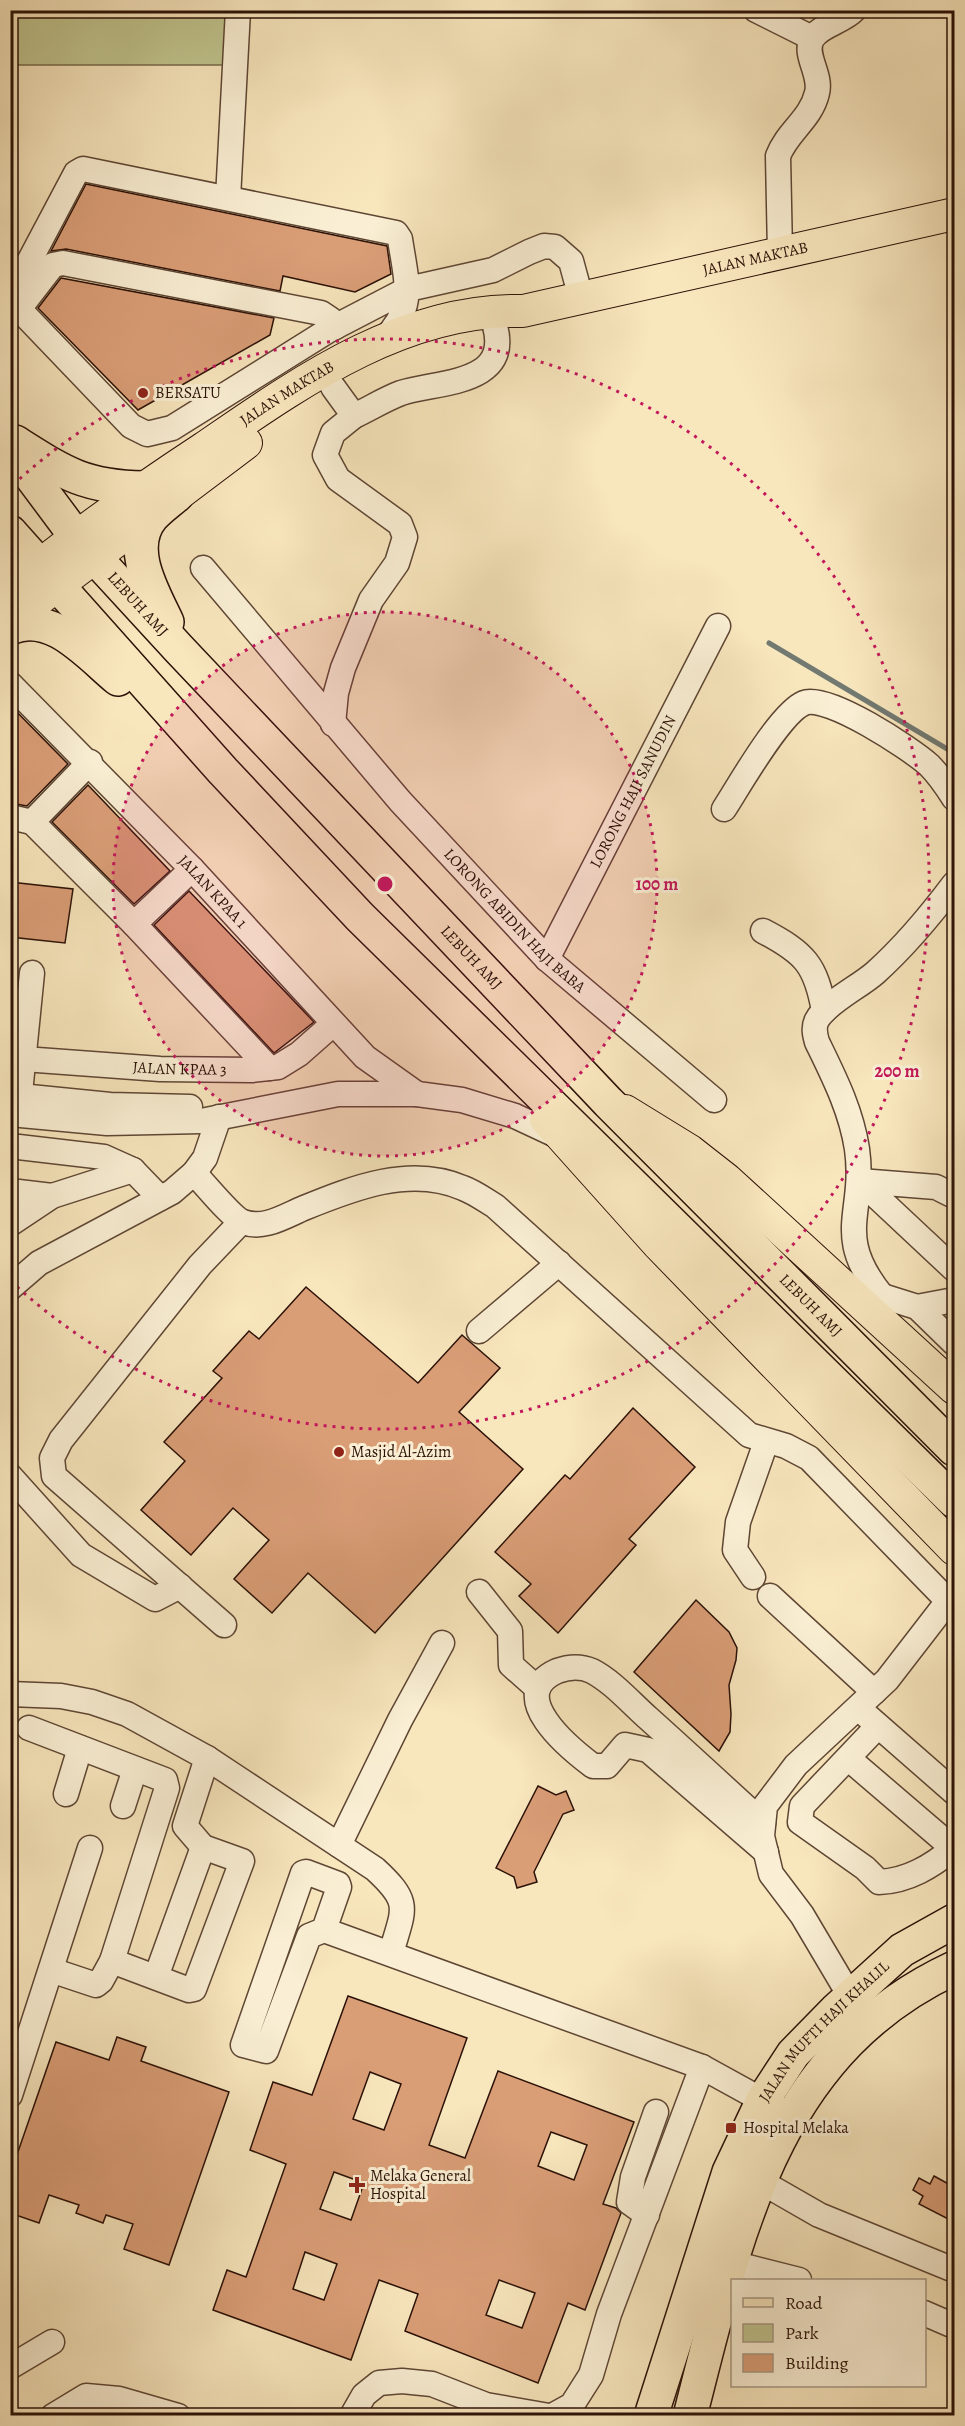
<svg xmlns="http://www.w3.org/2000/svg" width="965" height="2426" viewBox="0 0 965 2426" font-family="Alegreya,serif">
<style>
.green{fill:#c0c48e;stroke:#766a4a;stroke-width:1.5}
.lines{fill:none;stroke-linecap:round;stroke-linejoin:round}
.stream{stroke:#717971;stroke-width:5}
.building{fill:#da9e77;stroke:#2b1107;stroke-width:1.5;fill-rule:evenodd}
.minor-casing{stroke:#5e4634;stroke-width:27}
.major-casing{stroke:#2b1107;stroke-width:34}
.highway-casing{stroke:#2b1107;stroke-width:36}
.minor{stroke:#faefd4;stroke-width:24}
.major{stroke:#f8e6bd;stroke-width:32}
.highway{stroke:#f8e6bd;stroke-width:33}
.ring{fill:none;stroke:#c2185b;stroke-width:3;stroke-dasharray:3 6}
.poi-dot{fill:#8f2418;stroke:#faefd4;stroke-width:2}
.labels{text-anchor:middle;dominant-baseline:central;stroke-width:6;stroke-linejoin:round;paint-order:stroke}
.street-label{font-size:16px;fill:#2b1107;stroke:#faefd4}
.poi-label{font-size:16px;fill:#2b1107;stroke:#faefd4;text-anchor:start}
.centre{fill:#c2185b;stroke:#faefd4;stroke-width:3}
.ring-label{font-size:18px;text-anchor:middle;font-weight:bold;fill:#c2185b;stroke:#faefd4;stroke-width:6;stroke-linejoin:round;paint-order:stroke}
</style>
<rect width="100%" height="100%" fill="#f8e6bd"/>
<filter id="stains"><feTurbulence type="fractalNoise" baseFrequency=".00333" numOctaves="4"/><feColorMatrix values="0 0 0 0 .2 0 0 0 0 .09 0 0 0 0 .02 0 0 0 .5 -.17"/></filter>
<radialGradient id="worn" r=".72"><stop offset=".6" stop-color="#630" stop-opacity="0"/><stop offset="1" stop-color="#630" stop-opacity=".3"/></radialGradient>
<!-- green -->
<polygon class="green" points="10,11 228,11 225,65 11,65"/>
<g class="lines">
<!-- stream -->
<polyline class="stream" points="769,643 954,753"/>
</g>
<!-- building -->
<g class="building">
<polygon points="86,184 387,246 391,274 355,292 283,276 280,291 66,249 51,251"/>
<polygon points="61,278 274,318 270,335 138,410 38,308"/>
<polygon points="10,705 68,764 27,806 10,803"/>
<polygon points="88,785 170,871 134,904 52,822"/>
<polygon points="10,882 73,889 65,943 10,937"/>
<polygon points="189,891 314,1022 274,1053 154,925"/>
<polygon points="306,1287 418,1383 462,1335 500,1368 459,1412 523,1469 375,1633 308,1573 272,1613 234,1579 269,1540 233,1508 191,1555 141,1510 185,1461 164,1442 222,1378 213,1371 249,1331 259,1339"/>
<polygon points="633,1408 695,1467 629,1539 636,1545 558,1633 519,1596 531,1584 495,1552 565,1475 570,1479"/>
<polygon points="696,1600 729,1632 737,1648 736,1660 729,1685 731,1714 730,1732 719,1751 634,1672"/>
<polygon points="538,1786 556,1795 566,1791 574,1810 563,1814 534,1872 537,1882 517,1888 514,1877 496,1868"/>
<path d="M348,1996L467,2038L429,2145L465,2158L498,2071L634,2122L603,2204L616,2208L621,2213L585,2310L568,2303L538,2383L405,2331L418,2294L379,2280L351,2360L213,2310L227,2270L246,2277L286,2164L250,2150L273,2082L312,2095ZM370,2072L401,2084L384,2130L353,2119ZM551,2132L587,2145L574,2180L538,2166ZM334,2172L364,2183L351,2220L320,2209ZM305,2252L337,2264L324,2300L293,2289ZM499,2280L535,2293L522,2328L486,2315Z"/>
<polygon points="117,2037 146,2047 141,2061 229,2092 169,2265 124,2249 133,2224 106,2215 103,2223 76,2213 79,2205 49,2195 39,2223 10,2213 10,2175 56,2042 109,2060"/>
<polygon points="934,2176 954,2187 954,2222 919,2204 923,2196 913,2190 919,2178 930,2184"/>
</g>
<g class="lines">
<defs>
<g id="minor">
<polyline points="756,10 812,38"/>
<polyline points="228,198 238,10"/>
<path d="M780,253L778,156C787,132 811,119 817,93C822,74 803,55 812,39C820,25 843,22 854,10"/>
<polyline points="19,309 53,265 63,263 321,313 330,319 335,327"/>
<path d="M383,340C417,308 406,280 400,239L396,233L83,169L76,173L13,292L19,309L131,426L147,434L172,428L329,330L408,289L493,270L529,252L544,246L555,247L571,261L581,298"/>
<polyline points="333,387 354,416 333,433 325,455 338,479 400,524 405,537 397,563 371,600 343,668 336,693 333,724"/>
<path d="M354,416C369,409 385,399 401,393C437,381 511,386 495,326"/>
<path id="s1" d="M203,568L400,801L547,959L714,1100"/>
<path id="s2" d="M10,684L192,869L365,1057L417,1094"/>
<path d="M724,809C739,786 780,713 804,703C827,693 911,749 929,765C939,775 947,787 954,798"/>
<polyline points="10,817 32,822 134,924 269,1068"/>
<polyline points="32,822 90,762"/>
<polyline points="134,924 192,869"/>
<path d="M763,931C805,953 816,965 824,1011"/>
<path id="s3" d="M547,959L718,626"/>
<path id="s4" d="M10,1058L160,1069L252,1070L278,1067L299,1054L333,1024"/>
<polyline points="10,1095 110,1105 190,1107"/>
<polyline points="18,1113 32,973"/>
<polyline points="10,1114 107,1123 201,1121 338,1094 417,1094 462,1100 515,1116 562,1138"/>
<polyline points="10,1146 104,1157 133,1170 160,1198"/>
<path d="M194,1173C204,1183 232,1218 243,1222C264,1230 285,1216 304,1208C353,1188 411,1165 463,1188C474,1192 485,1200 495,1206L749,1435L786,1446L809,1458L948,1601L887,1680L796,1765L765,1806L762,1836L771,1874L802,1915L850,1996"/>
<polyline points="10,1191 52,1196"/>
<polyline points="954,1196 936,1187 860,1181 954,1269"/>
<polyline points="10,1224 52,1196 133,1170"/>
<polyline points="10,1288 39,1263 172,1192 194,1173 205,1158 219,1117"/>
<path d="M882,1296C832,1234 866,1214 857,1149C851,1110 834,1077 817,1042C815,1035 813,1027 817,1020C826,1003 859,987 875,973C905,946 930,916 954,884"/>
<polyline points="917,1307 954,1300"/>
<polyline points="871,1308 882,1296 917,1307 954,1343"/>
<polyline points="479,1331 559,1263"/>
<polyline points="10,1476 81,1555 155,1599 180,1586"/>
<polyline points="753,1577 735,1550 738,1522 766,1442"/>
<polyline points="479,1592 510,1631 511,1665 537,1688"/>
<polyline points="770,1596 874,1692"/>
<polyline points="224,1625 54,1476 52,1458 61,1440 200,1265 241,1222"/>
<path d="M10,1694L61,1696L92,1702L127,1714L207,1758L375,1869C412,1903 404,1908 391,1953"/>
<polyline points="866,1715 954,1792"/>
<path d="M878,1726L802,1806L800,1822L865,1868L879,1882C908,1881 932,1866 954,1848"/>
<polyline points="29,1728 165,1780 167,1788 112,1961"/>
<polyline points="849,1759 954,1849"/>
<polyline points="66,1794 80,1748"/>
<polyline points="123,1806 135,1769"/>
<path d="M763,1823C725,1788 687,1753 648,1718C631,1703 613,1682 592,1671C581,1666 568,1667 557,1671C504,1695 569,1748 593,1766H607L625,1745L648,1750L766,1852"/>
<polyline points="339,1845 400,1720 442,1643"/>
<polyline points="324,1930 339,1887 338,1884 306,1872 303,1873 243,2045 266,2051 309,1936 324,1930 702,2067 791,2116"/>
<polyline points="51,1970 96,1985 101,1981 112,1961 189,1990 194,1989 242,1861 203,1847 185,1826 207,1758"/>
<polyline points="156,1977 203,1847"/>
<polyline points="10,2095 90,1848"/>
<polyline points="758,2180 819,2215 954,2270"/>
<polyline points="647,2215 629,2202 633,2177 656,2112"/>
<polyline points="732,2263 799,2280"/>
<polyline points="924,2313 954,2326"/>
<polyline points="10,2367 52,2342"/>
<polyline points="53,2416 86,2396 119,2399 178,2416"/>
<polyline points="352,2416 364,2395 379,2383 402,2381 432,2384 486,2405 549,2416"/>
<polyline points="552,2416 572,2405 591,2375 609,2314 702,2067"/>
</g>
<g id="major">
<path id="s5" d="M10,590C71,538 137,492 204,448C299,383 403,308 523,311L954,214"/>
<polyline points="10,621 246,443"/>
<polyline points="625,1111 690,1151 727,1180 954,1388"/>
<polyline points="546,1119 658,1244 954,1549"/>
</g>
<g id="highway">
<path d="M15,442C64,473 84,487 144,488"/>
<path id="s6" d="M10,448L77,538L179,649L608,1102L954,1449"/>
<polyline points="10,532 223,771 360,917 954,1501"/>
<path d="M167,622C153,592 126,548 152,517C159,509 169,502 177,495"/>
<path d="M10,628C51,609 89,655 118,679"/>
<path id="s7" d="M651,2416L729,2172L763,2100L793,2054L836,2010L902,1950L954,1921"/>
<path d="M690,2416C736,2238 771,2053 954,1968"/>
</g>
</defs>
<!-- minor casing -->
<use href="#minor" class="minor-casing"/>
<!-- major casing -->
<use href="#major" class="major-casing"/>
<!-- highway casing -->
<use href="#highway" class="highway-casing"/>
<!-- minor -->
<use href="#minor" class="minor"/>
<!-- major -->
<use href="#major" class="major"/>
<!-- highway -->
<use href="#highway" class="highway"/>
</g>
<!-- distance rings -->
<circle cx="385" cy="884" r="272" fill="#c2185b" fill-opacity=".12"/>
<g class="ring">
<circle cx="385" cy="884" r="272"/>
<path d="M13 485A545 545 0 1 1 13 1283"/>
</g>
<!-- markers -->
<g class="poi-dot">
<circle cx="143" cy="393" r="6"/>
<circle cx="339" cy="1452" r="6"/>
<rect x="725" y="2122" width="12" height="12" rx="3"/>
<path d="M354 2176h6v6h6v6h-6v6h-6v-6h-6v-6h6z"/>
</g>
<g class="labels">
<!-- street labels -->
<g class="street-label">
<text stroke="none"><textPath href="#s5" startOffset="832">JALAN MAKTAB</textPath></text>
<text stroke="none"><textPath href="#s5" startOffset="340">JALAN MAKTAB</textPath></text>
<text stroke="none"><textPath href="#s6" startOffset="202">LEBUH AMJ</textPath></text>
<text stroke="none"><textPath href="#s3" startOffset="188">LORONG HAJI SANUDIN</textPath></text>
<text stroke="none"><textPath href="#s2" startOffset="290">JALAN KPAA 1</textPath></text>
<text stroke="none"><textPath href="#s1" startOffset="471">LORONG ABIDIN HAJI BABA</textPath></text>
<text stroke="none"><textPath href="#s6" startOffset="688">LEBUH AMJ</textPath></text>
<text stroke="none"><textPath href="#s4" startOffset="170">JALAN KPAA 3</textPath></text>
<text stroke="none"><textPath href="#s6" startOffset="1174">LEBUH AMJ</textPath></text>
<text stroke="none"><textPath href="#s7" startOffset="428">JALAN MUFTI HAJI KHALIL</textPath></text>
</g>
<!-- poi labels -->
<g class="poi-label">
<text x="155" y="393">BERSATU</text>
<text x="351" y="1452">Masjid Al-Azim</text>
<text x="743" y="2128">Hospital Melaka</text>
<text x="370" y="2176">Melaka General<tspan x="370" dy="18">Hospital</tspan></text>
</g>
</g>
<circle cx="385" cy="884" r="9" class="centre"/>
<g class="ring-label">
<text x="657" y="890">100 m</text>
<text x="897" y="1077">200 m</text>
</g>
<!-- margin -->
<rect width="965" height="2426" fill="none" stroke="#f8e6bd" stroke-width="36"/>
<rect x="12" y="12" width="941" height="2402" fill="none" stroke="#2b1107" stroke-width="3"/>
<rect x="18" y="18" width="929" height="2390" fill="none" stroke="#2b1107" stroke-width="1.5"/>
<!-- legend -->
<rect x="731" y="2279" width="195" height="108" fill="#faefd4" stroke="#a79682" stroke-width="1.5"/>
<rect x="743" y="2298" width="30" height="9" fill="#f8e6bd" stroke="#a79682" stroke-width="1.5"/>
<text x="785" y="2309" font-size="18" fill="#2b1107">Road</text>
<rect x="743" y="2324" width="30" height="18" fill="#c0c48e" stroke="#a79682" stroke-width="1.5"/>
<text x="785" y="2339" font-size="18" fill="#2b1107">Park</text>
<rect x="743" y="2354" width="30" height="18" fill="#da9e77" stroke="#a79682" stroke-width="1.5"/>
<text x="785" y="2369" font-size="18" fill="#2b1107">Building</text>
<rect width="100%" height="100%" filter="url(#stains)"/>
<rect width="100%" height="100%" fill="url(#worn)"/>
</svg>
